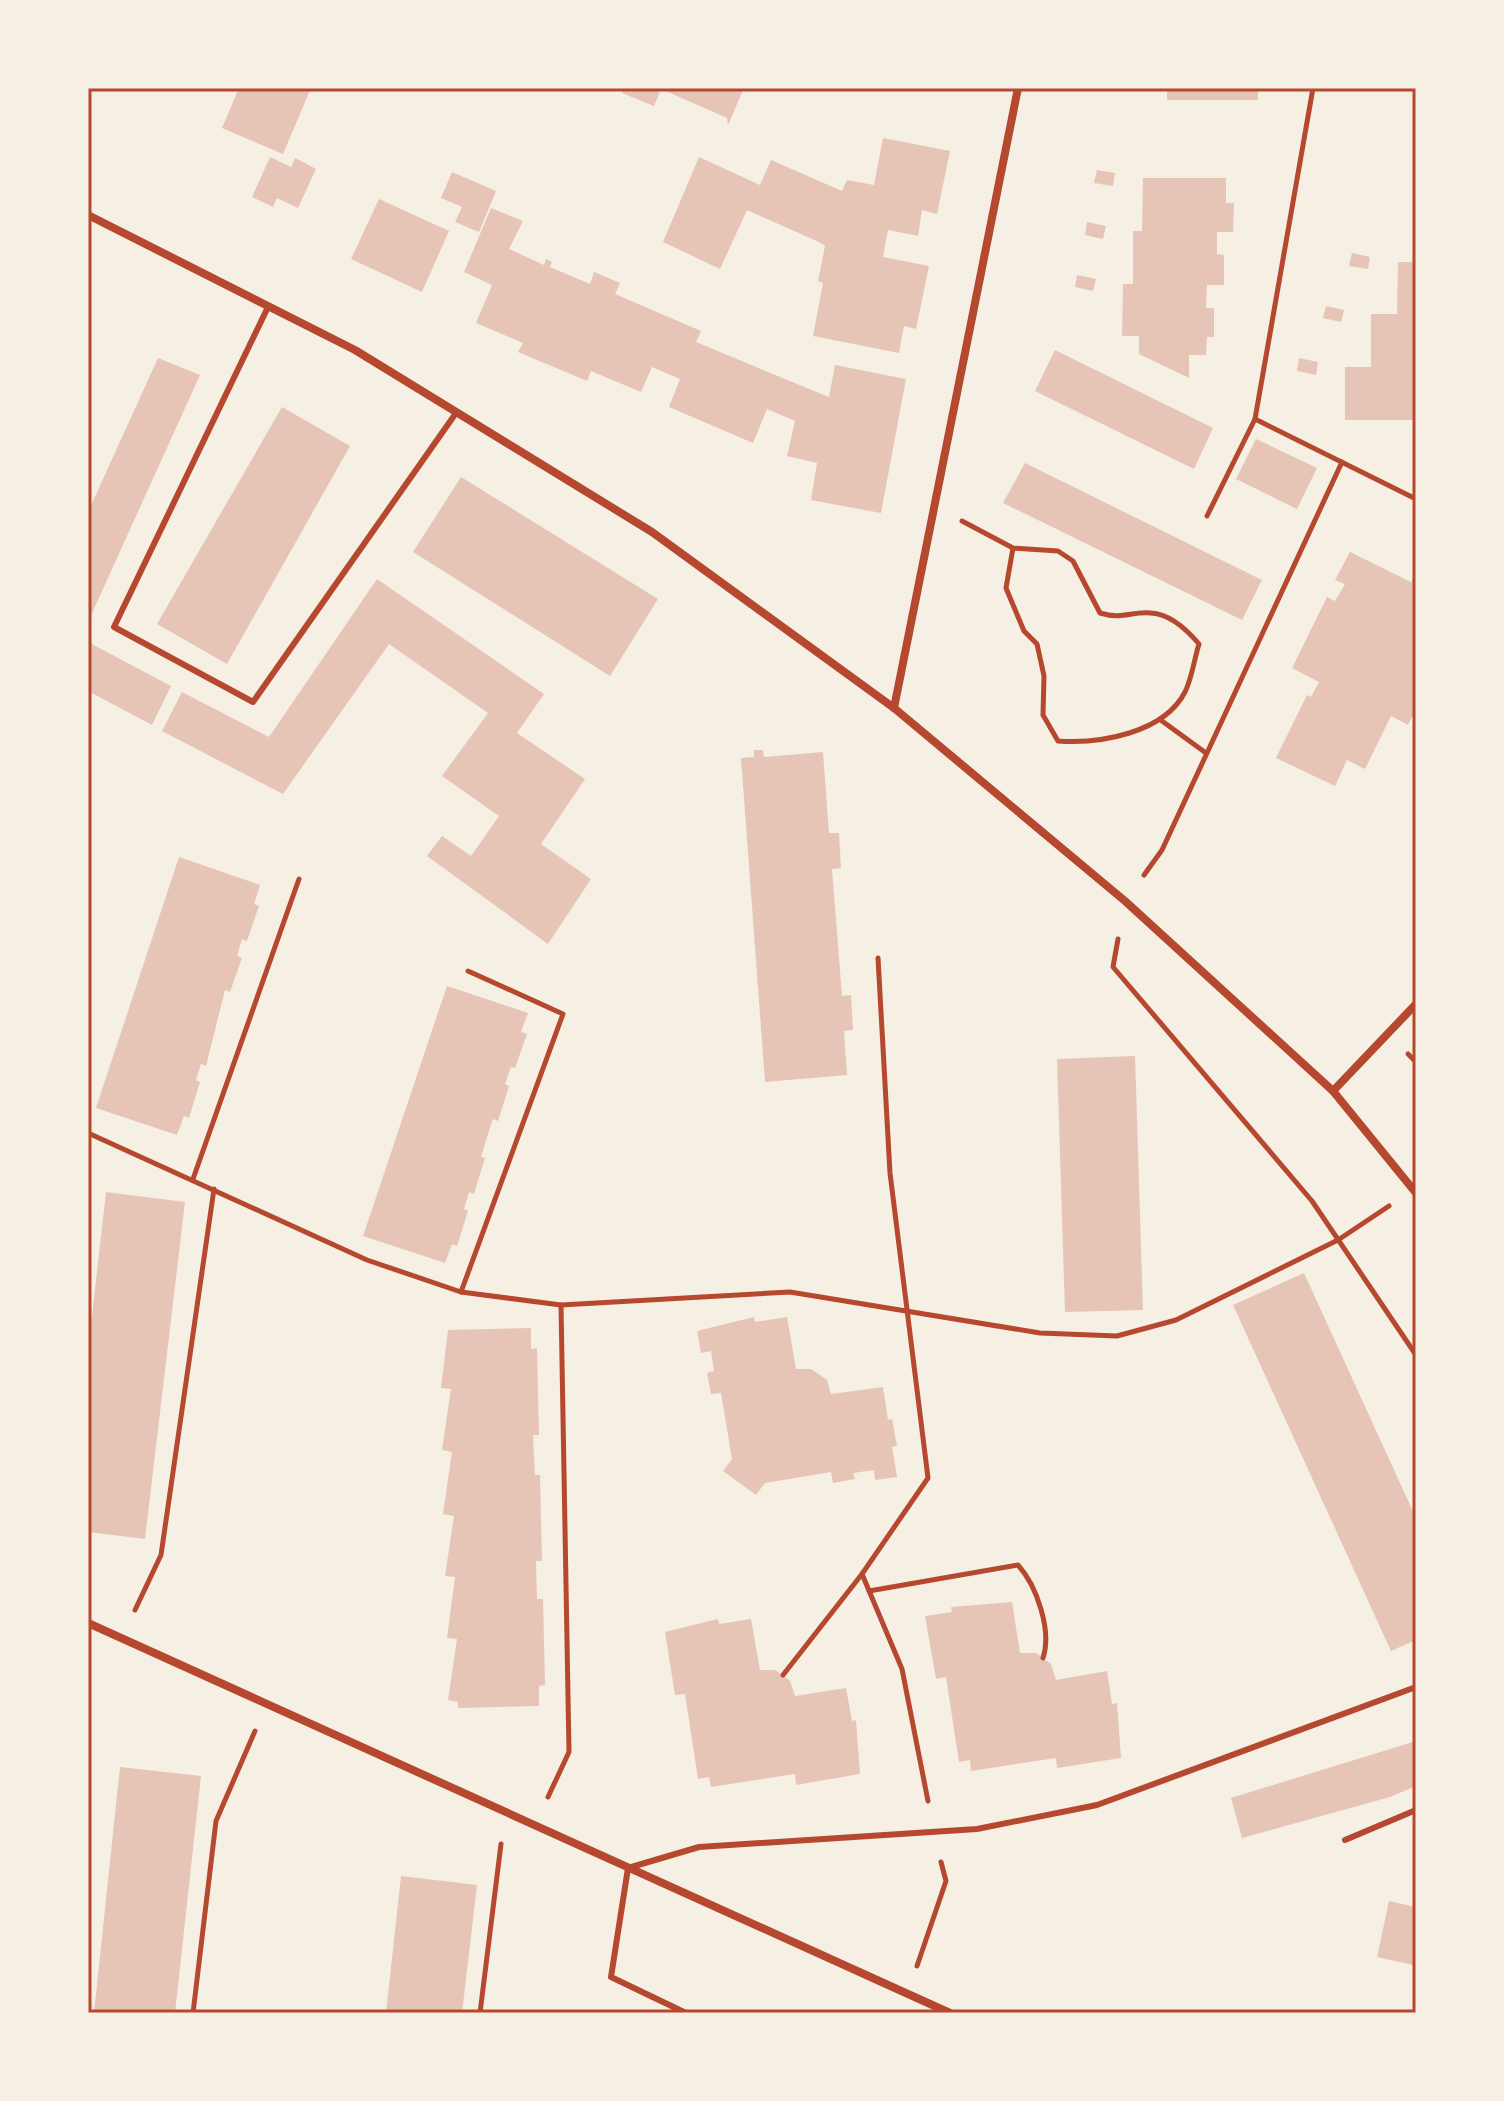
<svg xmlns="http://www.w3.org/2000/svg" width="1504" height="2101" viewBox="0 0 1504 2101" font-family="'Roboto Serif',serif">
<style>
.building{fill:#e6c5b7}
.lines{fill:none;stroke-linecap:round;stroke-linejoin:round}
.path{stroke:#b5482f;stroke-width:5}
.service{stroke:#b5482f;stroke-width:6}
.minor{stroke:#b5482f;stroke-width:8}
.neatline{fill:none;stroke:#b5482f;stroke-width:3}
</style>
<rect width="100%" height="100%" fill="#f6efe4"/>
<!-- building -->
<g class="building">
<polygon points="239,88 311,88 283,154 222,128"/>
<polygon points="624,88 744,88 728,125 727,118 661,89 654,106 622,93"/>
<rect x="1167" y="88" width="91" height="12"/>
<polygon points="883,138 950,151 937,214 922,210 918,236 888,230 883,257 929,266 916,329 904,326 899,353 813,336 823,283 818,281 825,246 819,242 747,210 720,269 663,242 699,157 760,185 771,160 842,191 847,180 874,185"/>
<polygon points="270,157 291,167 295,158 316,169 298,208 277,198 273,207 252,197"/>
<polygon points="1097,170 1115,173 1113,186 1094,183"/>
<polygon points="452,172 496,191 479,232 455,222 462,207 441,198"/>
<polygon points="1143,178 1226,178 1226,203 1234,203 1233,232 1217,232 1217,254 1224,255 1224,285 1207,285 1206,308 1214,308 1214,337 1207,337 1206,355 1189,355 1189,378 1139,354 1139,336 1122,336 1123,284 1133,284 1133,231 1142,231"/>
<polygon points="379,199 449,231 422,292 351,259"/>
<polygon points="491,208 523,221 509,249 544,265 546,259 552,262 550,267 590,284 594,272 620,283 615,294 701,331 696,342 780,377 829,397 835,365 906,379 881,513 811,500 817,463 787,456 795,421 767,409 753,443 669,407 680,379 652,367 641,392 591,371 587,381 518,352 523,343 476,323 492,285 464,272"/>
<polygon points="1087,222 1106,226 1103,239 1085,235"/>
<polygon points="1352,253 1370,257 1368,269 1349,266"/>
<polygon points="1398,262 1416,262 1416,420 1345,420 1345,367 1371,367 1371,314 1397,314"/>
<polygon points="1077,275 1096,279 1093,291 1075,287"/>
<polygon points="1326,306 1344,310 1341,322 1323,318"/>
<polygon points="1055,350 1213,428 1194,469 1035,391"/>
<polygon points="158,358 200,375 88,622 88,512"/>
<polygon points="1299,358 1318,362 1316,375 1297,371"/>
<polygon points="282,407 350,446 227,664 157,624"/>
<polygon points="1256,439 1317,468 1297,509 1236,479"/>
<polygon points="1025,463 1262,580 1242,620 1003,503"/>
<polygon points="461,477 658,599 610,676 413,552"/>
<polygon points="1350,552 1411,582 1416,572 1416,709 1408,725 1391,716 1365,769 1347,760 1335,786 1276,758 1307,695 1311,697 1319,682 1292,668 1327,597 1335,601 1345,584 1335,580"/>
<polygon points="377,579 544,694 517,733 585,779 541,844 591,879 548,944 427,856 442,836 471,856 499,816 442,776 488,713 389,644 283,794 162,731 182,692 269,737"/>
<polygon points="88,642 171,686 152,725 88,691"/>
<polygon points="754,750 763,750 764,757 823,752 829,833 839,833 841,868 832,869 842,996 851,995 853,1030 844,1031 847,1075 765,1082 741,758 754,757"/>
<polygon points="179,857 260,885 254,904 259,906 247,941 242,939 237,956 242,958 230,992 225,990 206,1066 201,1064 196,1080 200,1082 189,1118 184,1116 177,1135 96,1108"/>
<polygon points="447,986 528,1013 521,1032 527,1034 515,1068 511,1067 505,1084 509,1086 498,1121 493,1119 487,1137 481,1157 485,1158 474,1194 469,1192 464,1209 468,1211 457,1246 452,1244 445,1263 363,1236"/>
<polygon points="1135,1056 1143,1310 1065,1312 1057,1059"/>
<polygon points="106,1192 185,1202 145,1539 88,1532 88,1351"/>
<polygon points="1304,1273 1416,1518 1416,1640 1391,1651 1233,1305"/>
<polygon points="754,1317 755,1322 787,1317 796,1369 811,1369 817,1373 827,1380 831,1394 883,1387 888,1420 892,1419 897,1446 892,1447 897,1477 875,1480 874,1470 853,1473 855,1479 833,1483 831,1472 765,1483 756,1495 723,1471 732,1459 721,1393 711,1394 707,1373 714,1371 711,1351 701,1353 697,1331"/>
<polygon points="531,1328 531,1349 537,1348 539,1435 533,1435 535,1475 540,1475 542,1561 536,1561 537,1599 543,1599 545,1685 539,1686 539,1706 458,1708 458,1702 448,1700 457,1639 447,1638 455,1577 445,1576 454,1516 443,1514 452,1452 442,1450 451,1389 441,1388 448,1330"/>
<polygon points="1012,1602 1020,1653 1036,1653 1051,1664 1056,1680 1107,1671 1112,1704 1117,1703 1121,1758 1057,1768 1056,1758 971,1771 970,1760 959,1762 946,1677 936,1679 925,1616 952,1612 951,1607"/>
<polygon points="718,1619 719,1624 751,1619 760,1670 775,1670 783,1675 790,1681 795,1696 846,1688 852,1721 856,1720 860,1774 796,1785 795,1774 711,1787 709,1777 698,1779 685,1694 675,1695 665,1632"/>
<polygon points="1416,1741 1416,1786 1390,1797 1242,1838 1231,1798"/>
<polygon points="120,1767 201,1776 175,2013 94,2013"/>
<polygon points="401,1876 477,1885 462,2013 386,2013"/>
<polygon points="1389,1901 1416,1907 1416,1977 1413,1965 1377,1957"/>
</g>
<g class="lines">
<!-- path -->
<g class="path">
<polyline points="1255,419 1416,499"/>
<polyline points="1207,516 1255,419 1313,88"/>
<path d="M962,521L1013,548L1006,588L1024,631L1037,644L1044,676L1043,715L1058,741C1100,744 1164,733 1185,692C1192,678 1194,660 1199,644C1188,631 1170,614 1151,613C1131,611 1123,620 1100,613L1073,561L1058,551L1013,548"/>
<polyline points="1162,721 1206,753"/>
<polyline points="1144,875 1162,850 1342,462"/>
<polyline points="1118,939 1113,967 1312,1201 1416,1355"/>
<polyline points="878,958 890,1173 928,1478 862,1574 902,1669 928,1801"/>
<polyline points="1408,1054 1416,1062"/>
<polyline points="88,1133 367,1260 461,1292 561,1305 569,1752 548,1797"/>
<polyline points="193,1179 299,879"/>
<polyline points="461,1292 563,1014 468,971"/>
<polyline points="561,1305 790,1292 1040,1333 1117,1336 1176,1320 1338,1240 1389,1206"/>
<path d="M869,1591L1018,1565C1037,1586 1052,1631 1043,1658"/>
<polyline points="135,1610 161,1555 214,1189"/>
<polyline points="783,1675 862,1574"/>
<polyline points="917,1966 946,1881 941,1862"/>
<polyline points="193,2013 216,1821 255,1731"/>
<polyline points="480,2013 501,1844"/>
</g>
<!-- service -->
<g class="service">
<polyline points="268,307 114,627 253,702 456,413"/>
<polyline points="1345,1840 1416,1810"/>
<polyline points="686,2013 611,1977 628,1868 699,1847 977,1829 1097,1805 1416,1687"/>
</g>
<!-- minor -->
<g class="minor">
<polyline points="88,215 355,350 652,532 894,708 1125,901 1333,1091 1416,1193"/>
<polyline points="894,708 1018,88"/>
<polyline points="1333,1091 1416,1004"/>
<polyline points="88,1623 950,2013"/>
</g>
</g>
<!-- border -->
<rect width="1504" height="2101" fill="none" stroke="#f6efe4" stroke-width="180"/>
<rect x="90" y="90" width="1324" height="1921" class="neatline"/>
</svg>
